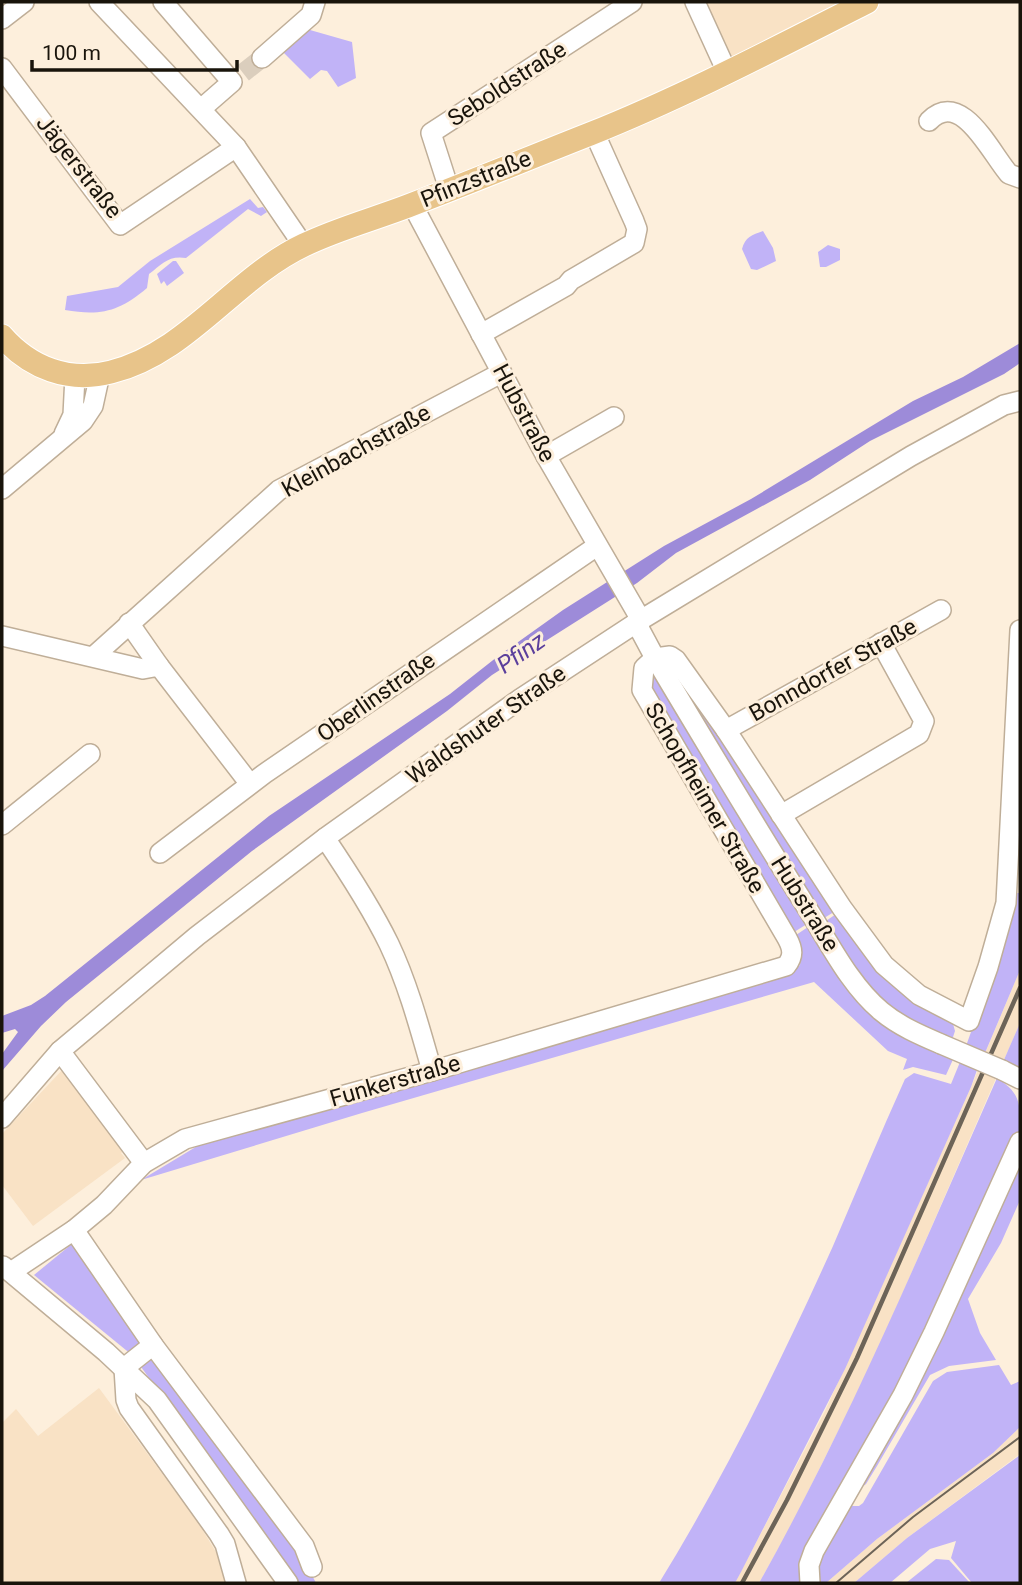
<svg xmlns="http://www.w3.org/2000/svg" width="1022" height="1585" viewBox="0 0 1022 1585" font-family="Roboto,sans-serif">
<style>
.built{fill:#f9e2c5}
.green{fill:#c1b3f7}
.water{fill:#9d8bd9}
.lines{fill:none;stroke-linecap:round;stroke-linejoin:round}
.minor-tunnel{stroke:#dbcebd;stroke-width:19;stroke-dasharray:19 10;stroke-linecap:butt}
.minor-casing{stroke:#bfae98;stroke-width:22}
.major-casing{stroke:#fff;stroke-width:25}
.minor{stroke:#fff;stroke-width:19}
.major{stroke:#e8c48a;stroke-width:23}
.tram{stroke:#6d6458;stroke-width:2}
.rail{stroke:#6d6458;stroke-width:4.5}
.minor-bridge-casing{stroke:#bfae98;stroke-width:22;stroke-linecap:butt}
.minor-bridge{stroke:#fff;stroke-width:19}
.labels{text-anchor:middle;dominant-baseline:central;stroke-width:6;stroke-linejoin:round;paint-order:stroke}
.street-label{font-size:23px;fill:#19140b;stroke:#fdefdc}
.water-label{font-size:24px;font-style:italic;fill:#5b3f9c;stroke:#fdefdc}
</style>
<rect width="100%" height="100%" fill="#fdefdc"/>
<!-- built -->
<g class="built">
<polygon points="701,2 840,2 726,60"/>
<polygon points="1020,970 1020,1023 875,1357 792,1524 759,1583 735,1583 825,1411 971,1087"/>
<polygon points="65,1067 125,1150 121,1153 125,1158 33,1226 2,1185 2,1134"/>
<polygon points="99,1388 197,1521 219,1557 225,1583 2,1583 2,1423 16,1409 38,1436"/>
<polygon points="1020,1427 1020,1454 907,1538 854,1583 826,1583 877,1539 993,1453"/>
</g>
<!-- green -->
<g class="green">
<polygon points="303,28 352,42 356,78 338,87 327,71 321,70 310,79 280,49"/>
<path d="M250,199L258,208L263,207L267,212L261,216L248,209L186,258C169,255 162,264 149,274L147,288C119,312 100,316 65,310L67,296L118,287L150,261Z"/>
<path d="M763,231L773,248L776,261L757,270L751,269L742,249C745,237 752,235 763,231Z"/>
<polygon points="828,245 840,249 840,260 826,267 820,267 818,252"/>
<polygon points="173,261 176,261 184,273 167,286 164,281 161,284 157,274"/>
<polygon points="671,665 837,910 821,920 668,666"/>
<polygon points="654,673 807,924 791,934 648,684 650,676"/>
<polygon points="1014,893 1020,893 1020,970 985,1053 966,1046 1008,929"/>
<polygon points="839,912 952,1020 955,1031 952,1040 960,1044 946,1075 913,1067 903,1070 907,1059 888,1051 814,982 362,1113 141,1180 199,1145 252,1128 768,982 790,973 800,965 801,953 793,937 808,927 831,962 905,1021 869,990 823,923"/>
<polygon points="1020,1023 1020,1067 1003,1062"/>
<path d="M960,1062L977,1070L971,1087L845,1369L741,1572L735,1583H659C725,1476 781,1361 833,1246C857,1190 880,1134 905,1079L914,1073L951,1084Z"/>
<path d="M997,1078C1022,1094 1020,1105 1020,1133L806,1583H759C850,1421 922,1248 997,1078Z"/>
<polygon points="1020,1152 1020,1200 1001,1243 968,1299 980,1333 996,1360 949,1366 930,1375 877,1466 866,1484 858,1490"/>
<polygon points="73,1243 147,1344 132,1355 34,1275"/>
<polygon points="151,1353 298,1548 316,1583 295,1583 139,1364"/>
<polygon points="999,1365 1011,1385 1020,1381 1020,1427 993,1453 877,1539 826,1583 813,1583 815,1561 845,1506 859,1506 863,1503 933,1381 947,1372"/>
<polygon points="1020,1455 1020,1583 972,1583 951,1558 956,1541 930,1549 890,1583 854,1583 907,1538"/>
<polygon points="936,1559 949,1560 970,1583 906,1583"/>
</g>
<!-- water -->
<polygon class="water" points="1020,343 1020,363 1004,374 870,441 810,480 676,553 637,583 492,675 447,711 252,851 66,1002 41,1026 2,1071 2,1054 18,1032 15,1029 2,1033 2,1016 31,1005 45,996 269,816 450,694 497,657 563,610 664,546 751,499 913,401 963,377"/>
<g class="lines">
<!-- minor-tunnel -->
<polyline class="minor-tunnel" points="243,73 262,58"/>
<defs>
<g id="minor">
<polyline points="99,2 236,147 303,245"/>
<polyline points="163,2 232,82 201,109"/>
<polyline points="695,2 727,72"/>
<polyline points="2,19 24,2"/>
<polyline points="262,58 311,15 315,2"/>
<polyline points="2,68 120,225 236,147"/>
<path d="M929,121C961,88 990,152 1009,174L1020,178"/>
<polyline points="449,189 431,133 632,2"/>
<path d="M412,204L546,456L637,613L640,630L655,658C705,742 755,825 807,908C829,942 849,984 881,1011C899,1026 920,1035 941,1044"/>
<polyline points="481,334 566,286 571,280 634,243 637,229 634,221 594,132"/>
<polyline points="64,434 73,415 75,376"/>
<polyline points="546,456 614,417"/>
<polyline points="2,489 83,421 93,406 100,374"/>
<polyline points="129,623 159,666"/>
<polyline points="2,636 143,669 159,666 250,784"/>
<polyline points="94,656 279,490 501,373"/>
<polyline points="655,658 670,656 676,660 726,730 842,908 884,965 919,995 969,1021 988,967 1006,903 1020,630"/>
<polyline points="726,730 941,610"/>
<polyline points="781,815 919,734 924,721 881,643"/>
<polyline points="2,825 90,754"/>
<path d="M325,838C348,872 371,907 389,944C408,984 420,1029 432,1071"/>
<polyline points="160,853 264,774 597,546"/>
<polyline points="60,1051 144,1163"/>
<polyline points="1002,1070 1020,1079"/>
<polyline points="2,1118 60,1051 197,936 325,838 520,699 639,621 911,456 1004,405 1020,401"/>
<polyline points="74,1230 153,1345 304,1546 312,1567"/>
<polyline points="3,1266 106,1352 157,1400 288,1583"/>
<path d="M11,1272L74,1230L104,1205L144,1163L185,1139L432,1071L786,966C794,956 793,949 787,938L642,690L644,668L655,658"/>
<polyline points="124,1368 126,1400 129,1408 219,1534 225,1544 236,1583"/>
<polyline points="124,1368 153,1345"/>
<polyline points="810,1583 809,1565 814,1551 903,1395 934,1332 1020,1142"/>
</g>
<path id="major" d="M2,336C30,368 69,383 111,372C188,353 234,278 304,245C337,229 374,219 408,206C469,183 529,158 590,134C685,96 776,48 867,2"/>
</defs>
<!-- minor casing -->
<use href="#minor" class="minor-casing"/>
<!-- major casing -->
<use href="#major" class="major-casing"/>
<!-- minor -->
<use href="#minor" class="minor"/>
<!-- major -->
<use href="#major" class="major"/>
<!-- tram -->
<polyline class="tram" points="836,1583 913,1517 1020,1437"/>
<!-- rail -->
<polyline class="rail" points="742,1583 787,1500 857,1358 1020,988"/>
<defs>
<polyline id="minor-bridge" points="941,1044 1002,1070"/>
</defs>
<!-- minor-bridge casing -->
<use href="#minor-bridge" class="minor-bridge-casing"/>
<!-- minor-bridge -->
<use href="#minor-bridge" class="minor-bridge"/>
</g>
<g class="labels">
<!-- street labels -->
<g class="street-label">
<text transform="translate(507 84) rotate(-33)">Seboldstraße</text>
<text transform="translate(79 167) rotate(52)">Jägerstraße</text>
<text transform="translate(476 179) rotate(-22)">Pfinzstraße</text>
<text transform="translate(524 413) rotate(62)">Hubstraße</text>
<text transform="translate(356 451) rotate(-29)">Kleinbachstraße</text>
<text transform="translate(833 670) rotate(-29)">Bonndorfer Straße</text>
<text transform="translate(376 697) rotate(-35)">Oberlinstraße</text>
<text transform="translate(486 725) rotate(-35)">Waldshuter Straße</text>
<text transform="translate(705 798) rotate(60)">Schopfheimer Straße</text>
<text transform="translate(805 904) rotate(58)">Hubstraße</text>
<text transform="translate(395 1081) rotate(-16)">Funkerstraße</text>
</g>
<!-- water labels -->
<g class="water-label">
<text transform="translate(521 653) rotate(-35)">Pfinz</text>
</g>
</g>
<!-- border -->
<rect width="1022" height="1585" fill="none" stroke="#19140b" stroke-width="7"/>
<!-- scale -->
<path d="M32 60v10h205v-10" fill="none" stroke="#19140b" stroke-width="3.5"/>
<text x="42" y="60" font-size="21" fill="#19140b" stroke="#fdefdc" stroke-width="5" paint-order="stroke">100 m</text>
</svg>
